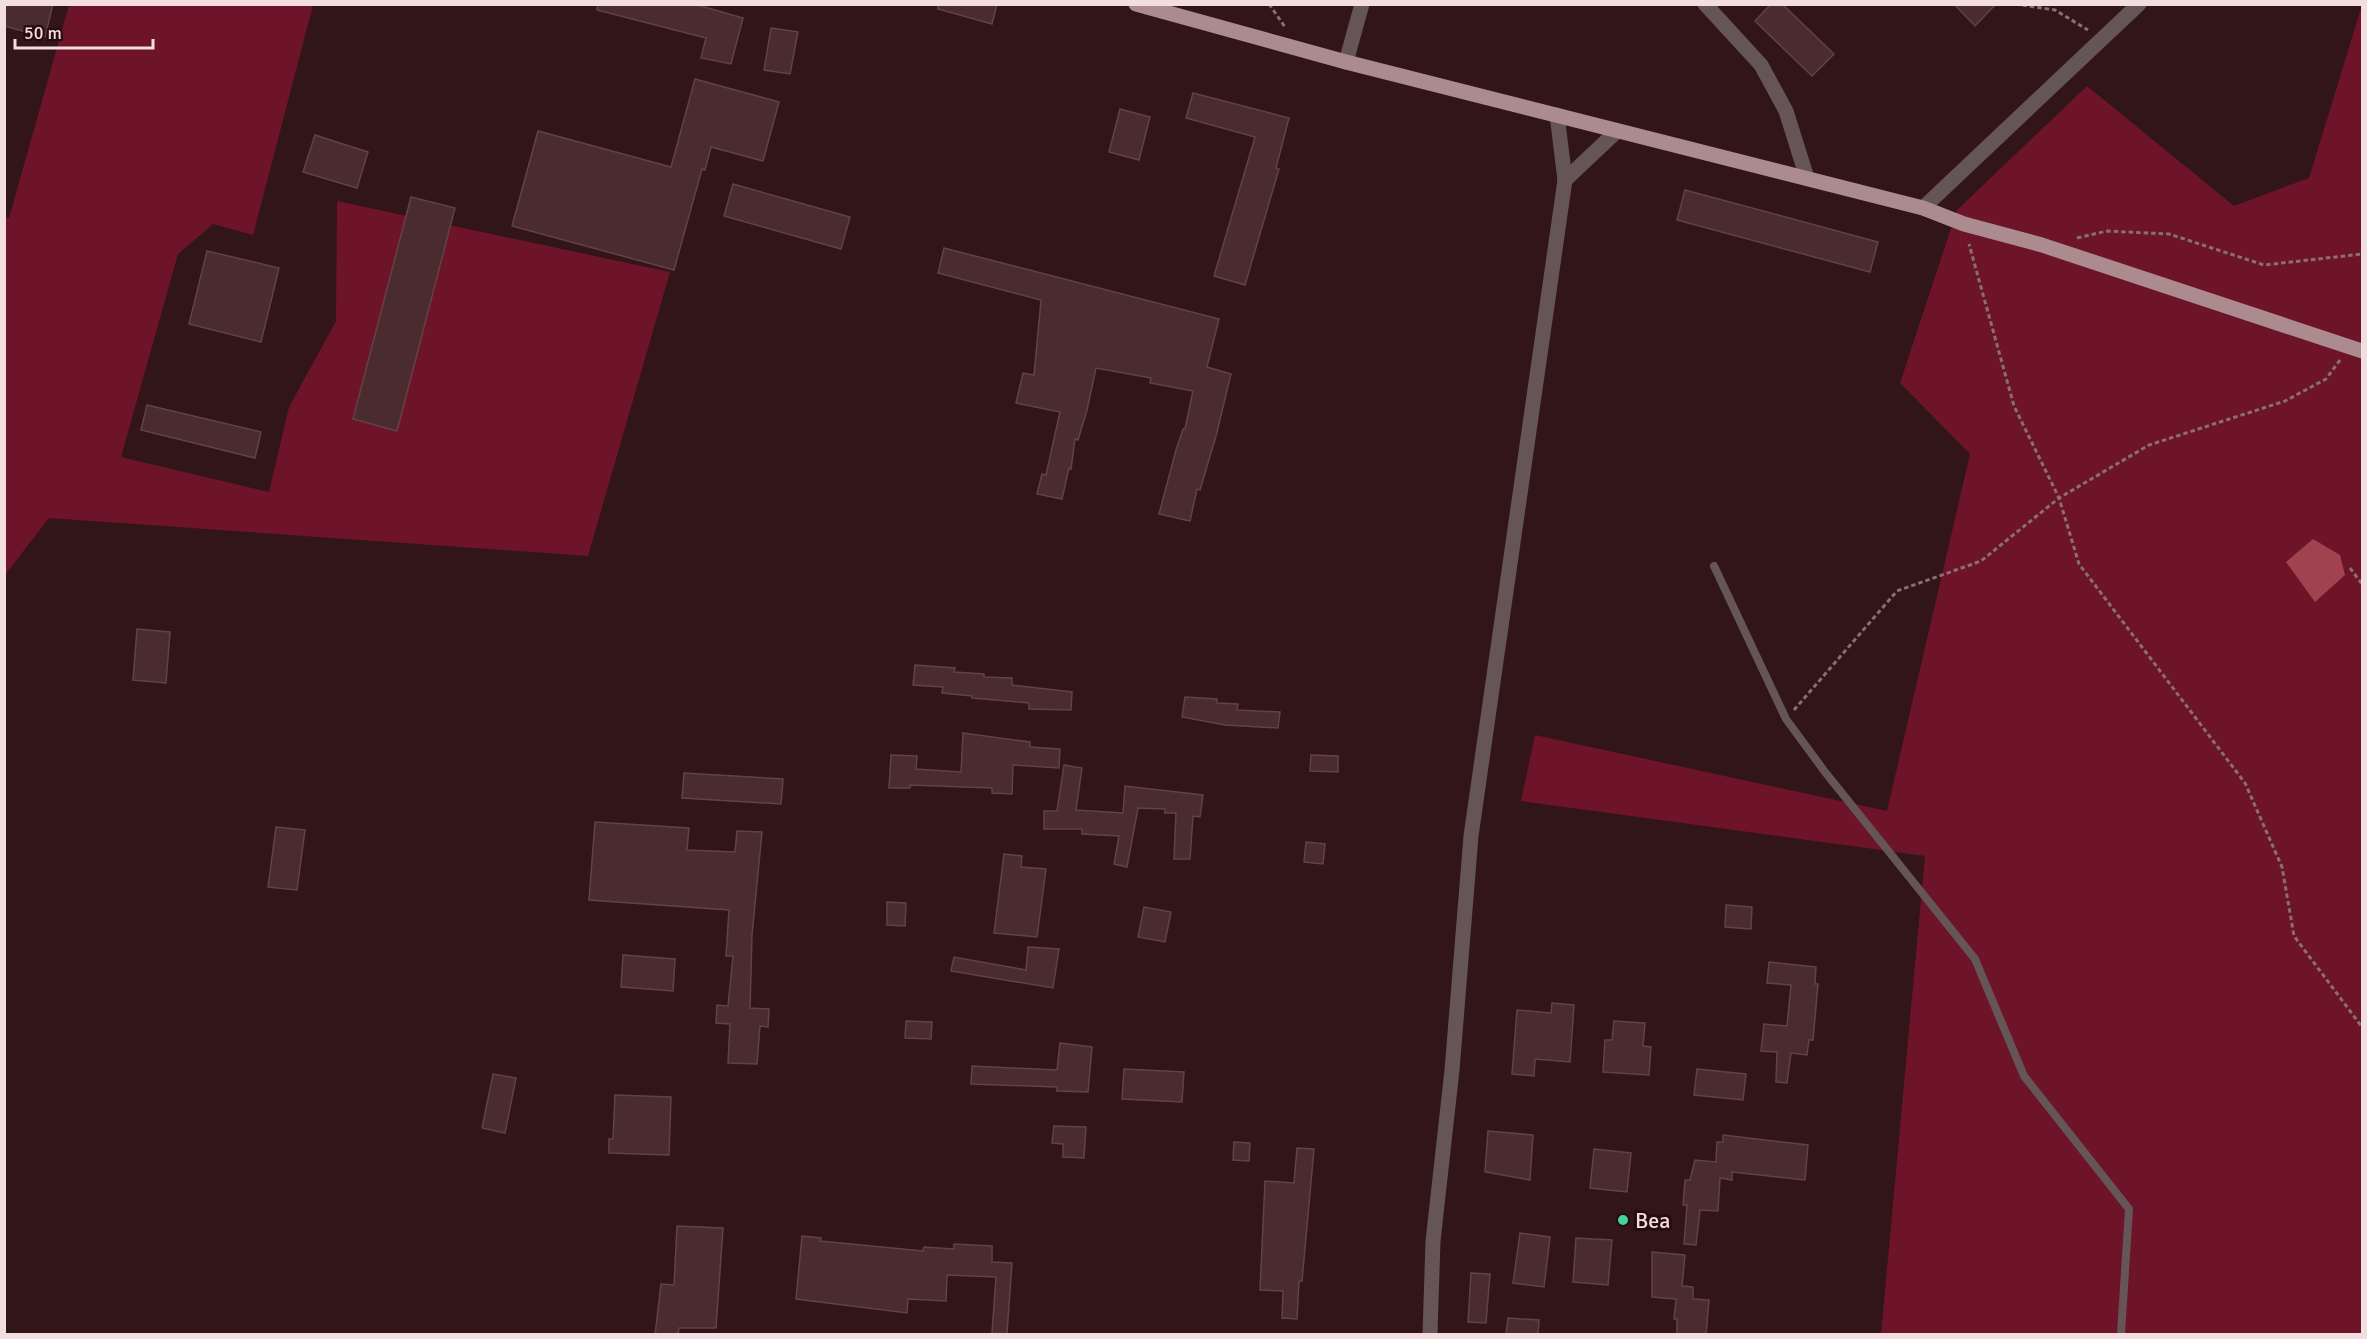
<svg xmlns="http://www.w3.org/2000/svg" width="2367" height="1339" viewBox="0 0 2367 1339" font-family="Signika,sans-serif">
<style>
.green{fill:#6d1428}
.water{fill:#a0424f}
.building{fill:#4a2b2e;stroke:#634245;stroke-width:1.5}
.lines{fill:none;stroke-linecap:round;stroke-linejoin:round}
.path{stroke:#886f71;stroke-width:3;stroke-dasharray:4.5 3;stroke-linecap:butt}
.service{stroke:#655556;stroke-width:8}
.minor{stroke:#655556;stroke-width:15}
.tertiary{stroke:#655556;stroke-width:15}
.primary{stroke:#ab8b8d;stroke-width:15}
.poi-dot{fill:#45d49f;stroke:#270b0f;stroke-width:2}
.labels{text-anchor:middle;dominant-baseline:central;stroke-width:6;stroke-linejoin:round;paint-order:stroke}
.poi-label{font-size:22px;fill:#f3dedf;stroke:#270b0f;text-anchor:start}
</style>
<rect width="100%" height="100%" fill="#311518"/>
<!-- green -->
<g class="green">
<polygon points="69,5 313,5 253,235 213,224 178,254 121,457 269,492 289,407 336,321 337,201 670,272 588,556 49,518 5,575 5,217 9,218"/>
<polygon points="2362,5 2362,1334 1881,1334 1925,856 1521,801 1535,735 1887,811 1970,454 1900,383 1957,210 2087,86 2234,206 2309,178"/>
</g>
<!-- water -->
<polygon class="water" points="2313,539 2340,555 2345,575 2315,602 2286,562"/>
<!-- building -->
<g class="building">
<polygon points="4,4 53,4 45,37 4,26"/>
<polygon points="598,4 694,4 743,18 731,64 701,58 706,38 597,10"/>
<polygon points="938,4 997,4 992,24 938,9"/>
<polygon points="1771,4 1782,4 1834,54 1812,76 1755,21"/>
<polygon points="1954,4 1996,4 1975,26"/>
<polygon points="771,28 798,32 790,74 764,70"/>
<polygon points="695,79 779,102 763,161 711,147 705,170 702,169 674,270 512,226 538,131 671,167"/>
<polygon points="1193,93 1289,118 1276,168 1279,169 1245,285 1214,276 1255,137 1186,118"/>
<polygon points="1120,109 1150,117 1139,160 1109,152"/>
<polygon points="315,135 368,152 357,188 303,172"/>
<polygon points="733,184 850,217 841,249 724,216"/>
<polygon points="1685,190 1878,242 1870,272 1677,220"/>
<polygon points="411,197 455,208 397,431 353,419"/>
<polygon points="944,248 1219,319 1207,367 1231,374 1216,436 1200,490 1197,489 1190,521 1159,514 1176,450 1183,429 1185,429 1193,391 1150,383 1151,378 1096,368 1087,410 1078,440 1075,439 1071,469 1069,468 1062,499 1037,494 1042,474 1046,475 1060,412 1016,403 1023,373 1034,375 1041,300 938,273"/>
<polygon points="207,251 279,268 261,342 189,324"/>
<polygon points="147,405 261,432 255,458 141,430"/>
<polygon points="137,629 170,632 166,683 133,680"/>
<polygon points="915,665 955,668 954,672 984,674 984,677 1012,678 1012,685 1072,692 1071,710 1029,709 1029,703 972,698 972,696 942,693 943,687 913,685"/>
<polygon points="1185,697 1217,699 1217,703 1238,704 1237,710 1280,712 1278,728 1225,725 1182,717"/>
<polygon points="963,733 1030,742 1030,747 1060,749 1059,768 1013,765 1012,794 992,793 992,788 910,785 910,788 889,788 891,755 917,756 916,769 961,772"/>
<polygon points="1311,755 1338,756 1338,772 1310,771"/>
<polygon points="1064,765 1082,768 1076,810 1123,813 1125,786 1203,795 1200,817 1193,816 1190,859 1174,859 1176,813 1165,813 1165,809 1138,808 1127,867 1114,864 1119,836 1082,834 1082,829 1044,829 1044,811 1057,811"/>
<polygon points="684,773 783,779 781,804 682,798"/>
<polygon points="595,822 689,828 687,850 735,852 737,831 762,832 752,935 750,1008 769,1009 768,1027 760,1026 757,1064 728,1063 730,1024 716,1023 717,1005 728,1006 733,956 726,956 729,910 589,900"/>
<polygon points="276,827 305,830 297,890 268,887"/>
<polygon points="1306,842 1325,844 1323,864 1304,862"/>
<polygon points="1004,854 1022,856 1021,867 1046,869 1037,937 994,933"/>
<polygon points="887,902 906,903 905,926 887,925"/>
<polygon points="1726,905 1752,907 1751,929 1725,927"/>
<polygon points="1144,907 1171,912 1165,942 1138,937"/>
<polygon points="1028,947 1059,949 1053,988 951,971 954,957 1026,970"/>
<polygon points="623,955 675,959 673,991 621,987"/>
<polygon points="1769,962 1816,967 1815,984 1818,984 1813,1040 1809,1040 1807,1055 1791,1053 1787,1083 1776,1082 1777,1052 1761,1051 1764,1024 1787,1026 1791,985 1767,983"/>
<polygon points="1552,1003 1574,1005 1570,1062 1535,1059 1534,1076 1512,1074 1517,1010 1551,1013"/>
<polygon points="906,1021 932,1022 931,1039 905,1038"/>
<polygon points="1614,1021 1645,1023 1643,1046 1651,1047 1649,1075 1603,1072 1605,1040 1612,1040"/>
<polygon points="1060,1043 1092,1047 1088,1092 1057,1091 1057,1087 971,1084 972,1066 1057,1070"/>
<polygon points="1124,1069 1184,1072 1182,1102 1122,1099"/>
<polygon points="1697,1069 1746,1074 1743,1100 1694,1095"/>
<polygon points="493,1074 516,1078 505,1133 482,1128"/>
<polygon points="615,1095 671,1097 669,1155 609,1153 609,1139 613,1139"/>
<polygon points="1054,1126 1086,1127 1084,1158 1063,1157 1063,1144 1052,1143"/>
<polygon points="1488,1131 1533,1135 1530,1180 1485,1172"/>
<polygon points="1723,1135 1808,1145 1805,1180 1732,1172 1732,1180 1720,1178 1718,1211 1700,1210 1696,1245 1684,1244 1687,1205 1683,1205 1685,1180 1690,1180 1695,1160 1716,1162 1717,1142 1723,1142"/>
<polygon points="1234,1142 1250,1143 1249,1161 1233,1160"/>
<polygon points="1297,1148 1314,1149 1302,1281 1299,1281 1297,1319 1282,1318 1283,1291 1260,1290 1265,1181 1294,1183"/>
<polygon points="1594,1149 1631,1153 1627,1192 1590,1188"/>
<polygon points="677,1226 723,1228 716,1328 679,1328 678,1335 655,1335 661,1284 674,1285"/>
<polygon points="1520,1233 1550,1237 1544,1287 1513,1283"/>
<polygon points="802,1236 821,1238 820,1241 923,1251 924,1247 954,1249 954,1244 992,1246 992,1262 1012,1263 1007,1334 992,1333 996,1277 947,1275 946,1301 908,1299 907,1313 796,1299"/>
<polygon points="1576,1238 1612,1240 1608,1285 1573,1282"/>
<polygon points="1652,1252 1685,1255 1682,1286 1693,1287 1693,1299 1709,1300 1706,1335 1677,1335 1677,1319 1674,1319 1676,1299 1652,1297"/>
<polygon points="1471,1273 1490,1274 1486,1323 1468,1322"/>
<polygon points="1508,1318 1539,1320 1538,1335 1506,1335"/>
</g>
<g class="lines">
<!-- path -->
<g class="path">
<polyline points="1269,4 1285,27"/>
<polyline points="2015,4 2055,10 2088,30"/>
<polyline points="2077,238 2107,231 2169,234 2264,265 2362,254"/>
<polyline points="2340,360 2326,379 2285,401 2149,445 2059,498 2079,564 2245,783 2282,867 2294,936 2362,1027"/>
<polyline points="2350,568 2362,584"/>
<polyline points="1794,710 1897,591 1981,561 2059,498 2014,406 1969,244"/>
</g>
<!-- service -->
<polyline class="service" points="1714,566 1786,719 1825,772 1975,959 2024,1076 2129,1209 2121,1334"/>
<!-- minor -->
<g class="minor">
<polyline points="1705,4 1761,65 1786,111 1807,178"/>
<polyline points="1346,62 1362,4"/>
<polyline points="1923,208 2139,4"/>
</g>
<!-- tertiary -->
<g class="tertiary">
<polyline points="1565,180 1617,131"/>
<polyline points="1430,1334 1433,1241 1452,1070 1471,836 1565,180 1557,115"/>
</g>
<!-- primary -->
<polyline class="primary" points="1136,4 1346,62 1923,208 1964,224 2042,245 2362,351"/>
</g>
<!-- markers -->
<circle class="poi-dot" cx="1623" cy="1220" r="6"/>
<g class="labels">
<!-- poi labels -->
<g class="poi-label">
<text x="1635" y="1220">Bea</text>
</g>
</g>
<!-- border -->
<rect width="2367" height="1339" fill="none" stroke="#f3dedf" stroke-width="12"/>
<!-- scale -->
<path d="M15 39v9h138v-9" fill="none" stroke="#f3dedf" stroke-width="3"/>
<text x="24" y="39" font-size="18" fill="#f3dedf" stroke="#270b0f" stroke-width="4.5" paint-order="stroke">50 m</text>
</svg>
